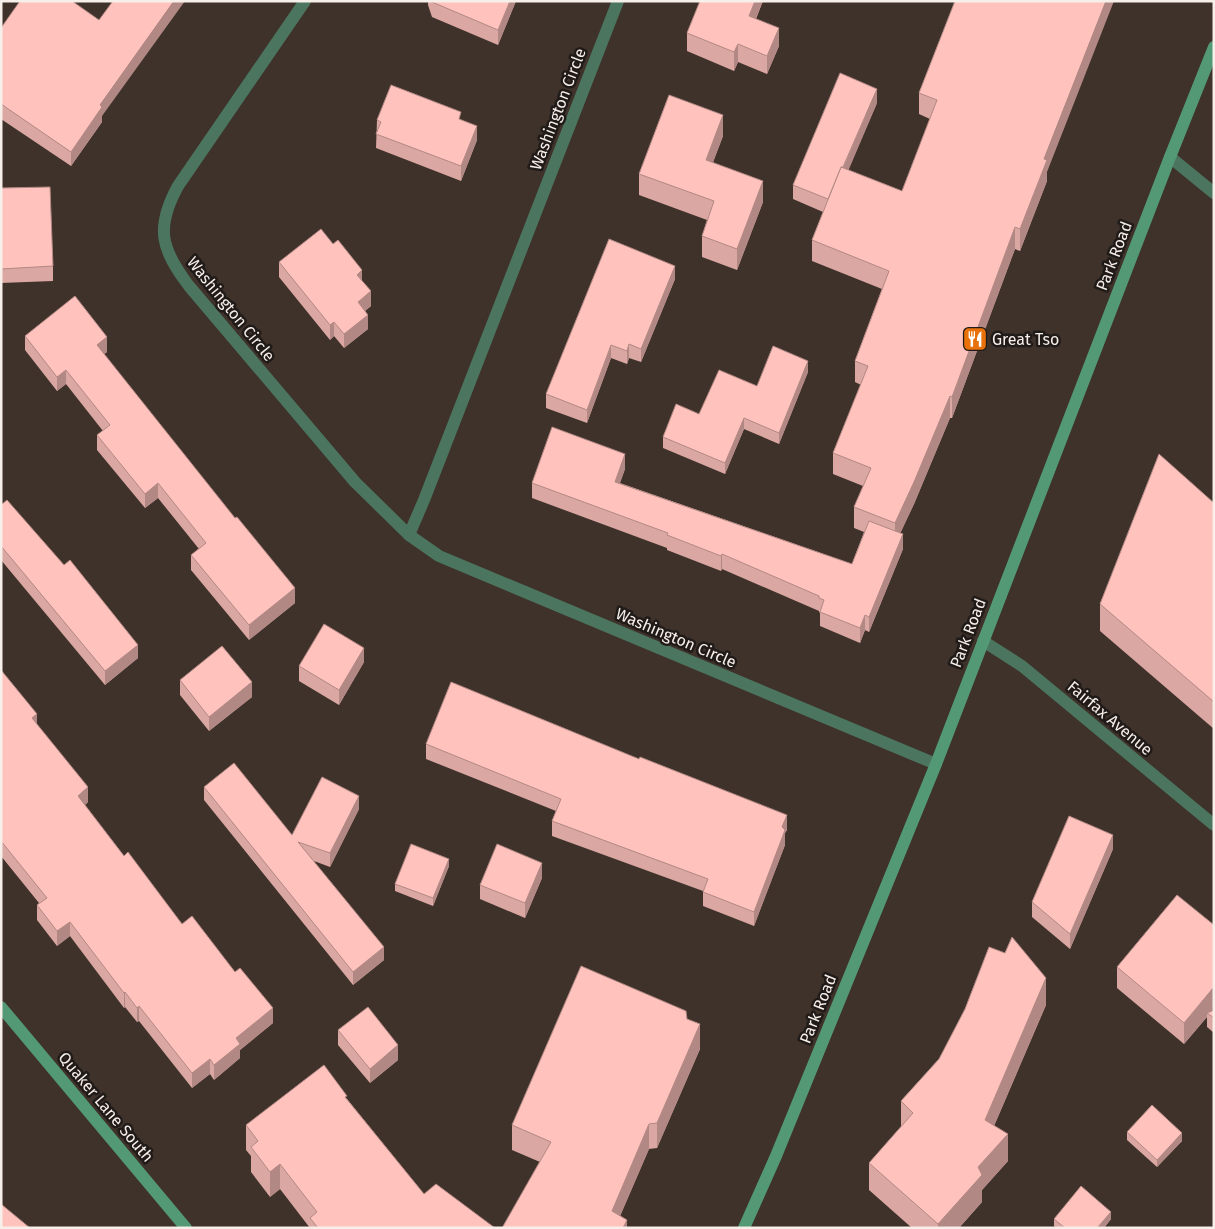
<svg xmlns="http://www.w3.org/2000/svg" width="1215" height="1229" viewBox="0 0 1215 1229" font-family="'Fira Sans',sans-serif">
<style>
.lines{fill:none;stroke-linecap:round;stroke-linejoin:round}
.street{stroke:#4b755f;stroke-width:12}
.secondary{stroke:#549976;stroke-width:12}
.wall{fill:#dba7a2}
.shaded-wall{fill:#b28884}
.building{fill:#ffc2bc;stroke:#b28884}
.labels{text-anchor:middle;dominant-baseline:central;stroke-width:5;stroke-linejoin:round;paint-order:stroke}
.street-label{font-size:16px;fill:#f7efea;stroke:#201b18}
.poi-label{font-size:16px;fill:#f7efea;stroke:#201b18;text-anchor:start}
</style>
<rect width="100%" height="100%" fill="#3e322b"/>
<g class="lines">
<!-- street -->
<g class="street">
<path d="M305,1L178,186C155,228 161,249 189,286L355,482L409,535L439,556L936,764"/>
<polyline points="1170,157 1214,193"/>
<polyline points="409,535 424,500 618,1"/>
<polyline points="983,641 1022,666 1214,825"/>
</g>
<!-- secondary -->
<g class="secondary">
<polyline points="1,1007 186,1228"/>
<polyline points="744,1228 776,1156 936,764 1170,157 1214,47"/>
</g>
</g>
<!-- wall -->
<g class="wall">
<polygon points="428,1 516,1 498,45 432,17 428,5"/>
<polygon points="700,1 763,1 756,19 779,46 767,74 738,62 734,71 687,51 687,33"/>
<polygon points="955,1 1047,172 1047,181 1020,251 1015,249 952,418 950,418 914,504 900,533 903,549 869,632 865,630 860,643 820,626 820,613 819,612 819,611 722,569 721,571 667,550 667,548 532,498 532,483 625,469 620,483 852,564 864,532 854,528 854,507 863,486 833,474 833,453 861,385 855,382 855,361 882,289 812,261 812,240 823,212 793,199 793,185 877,103 848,170 902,191 930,119 919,114 919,93"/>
<polygon points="1,28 102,116 102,122 71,166 1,119"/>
<polygon points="377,120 461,120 477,140 461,181 376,148"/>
<polygon points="723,136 713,162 763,202 737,270 702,257 702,236 707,220 639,195 639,174"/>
<polygon points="1,188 53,266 53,281 1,283"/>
<polygon points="279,262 362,281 371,306 365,311 368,329 344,348 334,336 330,340 279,277"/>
<polygon points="675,279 641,362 629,358 627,364 611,358 587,423 546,408 546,394"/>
<polygon points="25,336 107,352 104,354 295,603 249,640 191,570 191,555 199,549 158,498 145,508 97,450 97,435 103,431 66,384 57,391 25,350"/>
<polygon points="808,372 779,444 744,429 725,474 663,448 663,437 699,414 757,386"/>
<polygon points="1214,503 1214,729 1100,631 1100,604"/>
<polygon points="1,505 138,658 105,685 1,560"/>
<polygon points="364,662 339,705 299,681 299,666"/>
<polygon points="1,670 88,802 85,805 124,856 182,924 273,1023 240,1050 240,1058 214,1080 210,1074 192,1088 139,1021 137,1022 125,1007 124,1008 70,936 57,946 37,920 37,905 39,903 1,856"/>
<polygon points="180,680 252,697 209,731 180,695"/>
<polygon points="426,744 787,830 785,833 785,845 754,926 703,906 703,891 552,836 552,821 556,811 426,759"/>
<polygon points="204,787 292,835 359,809 330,867 314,861 384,960 353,985 204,800"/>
<polygon points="1113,849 1070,949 1032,917 1032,902"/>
<polygon points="449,866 433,906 395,891 395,884"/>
<polygon points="542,878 525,918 480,899 480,885"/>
<polygon points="1117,967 1212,1011 1214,1010 1214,1033 1207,1027 1207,1017 1184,1044 1117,988"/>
<polygon points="1046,1005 994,1126 1008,1161 982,1190 982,1202 959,1228 912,1228 869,1190 869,1163 901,1127 901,1101 939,1059"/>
<polygon points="687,1019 700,1049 657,1148 649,1149 620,1216 627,1228 540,1162 512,1150 512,1125"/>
<polygon points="338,1030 398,1060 370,1083 338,1045"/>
<polygon points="347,1099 424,1194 495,1228 310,1228 280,1189 270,1197 251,1172 251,1156 246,1150 246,1125"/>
<polygon points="1127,1132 1182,1141 1157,1167 1127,1140"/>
<polygon points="1054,1219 1111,1219 1104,1228 1056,1228 1054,1226"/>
</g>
<!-- shaded-wall -->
<g class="shaded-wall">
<polygon points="174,1 185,1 102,116 102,122 71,166 71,152 100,105"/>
<polygon points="510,1 516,1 498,45 498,30"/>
<polygon points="755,1 763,1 749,34 749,16"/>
<polygon points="1106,1 1114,1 1047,172 1047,181 1020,251 1020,229 1044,159"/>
<polygon points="779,28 779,46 767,74 767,56"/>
<polygon points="738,44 738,62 734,71 734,52"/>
<polygon points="877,89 877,103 830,214 830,199"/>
<polygon points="723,115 723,136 706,181 706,160"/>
<polygon points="477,126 477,140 461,181 461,166"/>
<polygon points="763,181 763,202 737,270 737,249"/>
<polygon points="1015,227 1015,249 952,418 952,397"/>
<polygon points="675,266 675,279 641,362 641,349"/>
<polygon points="362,270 362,285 357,275"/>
<polygon points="371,291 371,306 358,317 358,302"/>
<polygon points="368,315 368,329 344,348 344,334"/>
<polygon points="334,322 334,336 330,340 330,325"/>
<polygon points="107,337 107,352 97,360 97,345"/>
<polygon points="629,344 629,358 627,364 627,351"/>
<polygon points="611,345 611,358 587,423 587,410"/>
<polygon points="808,361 808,372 779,444 779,433"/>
<polygon points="66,370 66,384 57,391 57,377"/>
<polygon points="950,396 950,418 914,504 895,545 895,523"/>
<polygon points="744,418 744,429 725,474 725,463"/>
<polygon points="625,454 625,469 615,496 615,482"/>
<polygon points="158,483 158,498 145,508 145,494"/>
<polygon points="903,534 903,549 869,632 869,617"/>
<polygon points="722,554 722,569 721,571 721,556"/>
<polygon points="295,588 295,603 249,640 249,625"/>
<polygon points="865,615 865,630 860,643 860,628"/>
<polygon points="138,645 138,658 105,685 105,671"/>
<polygon points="364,648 364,662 339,705 339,690"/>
<polygon points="252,682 252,697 209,731 209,717"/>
<polygon points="37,714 37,729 32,718"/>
<polygon points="88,787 88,802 78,811 78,796"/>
<polygon points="359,796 359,809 330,867 330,853"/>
<polygon points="787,815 787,830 785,833 785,845 754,926 754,912 782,827"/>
<polygon points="1113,835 1113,849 1070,949 1070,934"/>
<polygon points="449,859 449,866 433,906 433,898"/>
<polygon points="542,863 542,878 525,918 525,903"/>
<polygon points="70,922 70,936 57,946 57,931"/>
<polygon points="384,947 384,960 353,985 353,972"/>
<polygon points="1046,978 1046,1005 985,1147 985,1120"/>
<polygon points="1214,987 1214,1008 1209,1014 1207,1013 1207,1017 1184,1044 1184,1023"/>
<polygon points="125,992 125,1007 124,1008 124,993"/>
<polygon points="139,1006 139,1021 137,1022 137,1008"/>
<polygon points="273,1008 273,1023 240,1050 240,1058 214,1080 214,1065 236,1038"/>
<polygon points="700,1024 700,1049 657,1148 657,1123"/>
<polygon points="398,1045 398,1060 370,1083 370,1069"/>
<polygon points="210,1059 210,1074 192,1088 192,1073"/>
<polygon points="649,1124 649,1149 615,1228 612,1211"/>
<polygon points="1182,1133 1182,1141 1157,1167 1157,1160"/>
<polygon points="1008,1134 1008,1161 982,1190 982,1202 959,1228 938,1228 938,1224 978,1167"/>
<polygon points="280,1164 280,1189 270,1197 270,1172"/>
<polygon points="1111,1212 1111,1219 1104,1228 1097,1228"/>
<polygon points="627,1220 627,1228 623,1228"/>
</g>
<!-- building -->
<g class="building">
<polygon points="20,1 72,1 99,20 113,1 174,1 100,105 102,107 71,152 1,104 1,28"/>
<polygon points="431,1 510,1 498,30 432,2"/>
<polygon points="700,1 755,1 749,16 779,28 767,56 738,44 734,52 687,33"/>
<polygon points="955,1 1106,1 1044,159 1047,160 1020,229 1015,227 952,397 950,396 914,482 895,523 854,507 871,468 833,453 868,366 855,361 889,271 812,240 841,167 902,191 937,100 919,93"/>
<polygon points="840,73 877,89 843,167 841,167 828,199 793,185"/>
<polygon points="391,85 461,112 459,119 477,126 461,166 376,134 381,122 377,120"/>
<polygon points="669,95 723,115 706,160 763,181 737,249 702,236 714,201 639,174"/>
<polygon points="50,187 53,266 1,269 1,188"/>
<polygon points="321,229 333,244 338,240 362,270 357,275 371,291 358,302 368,315 344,334 334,322 330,325 279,262"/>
<polygon points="609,239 675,266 641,349 629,344 627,351 611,345 587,410 546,394"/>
<polygon points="75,296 107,337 97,345 235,518 237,517 295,588 249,625 191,555 206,543 158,483 145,494 97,435 110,425 66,370 57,377 25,336"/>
<polygon points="773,346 808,361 779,433 744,418 725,463 663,437 676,404 699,414 719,370 757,386"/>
<polygon points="552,427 625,454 615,482 852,564 869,521 903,534 869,617 865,615 860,628 820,612 824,600 819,598 819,596 722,554 721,556 667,535 668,533 532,483"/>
<polygon points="1159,454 1214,503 1214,702 1100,604"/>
<polygon points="7,500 64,565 70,560 138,645 105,671 1,546 1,505"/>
<polygon points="324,624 364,648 339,690 299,666"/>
<polygon points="222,646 252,682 209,717 180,680"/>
<polygon points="1,670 37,714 32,718 88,787 78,796 124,856 128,852 182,924 192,916 235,972 240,968 273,1008 236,1038 240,1044 214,1065 210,1059 192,1073 139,1006 137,1008 125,992 124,993 70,922 57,931 37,905 47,898 1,841"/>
<polygon points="451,682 639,759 640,757 787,815 782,827 785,830 754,912 703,892 708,879 552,821 561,799 426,744"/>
<polygon points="234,763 292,835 322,777 359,796 330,853 298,842 384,947 353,972 204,787"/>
<polygon points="1069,816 1113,835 1070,934 1032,902"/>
<polygon points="411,844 449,859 433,898 395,884"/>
<polygon points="497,844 542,863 525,903 480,885"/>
<polygon points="1177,895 1214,925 1214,987 1184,1023 1117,967"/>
<polygon points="1012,937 1046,978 985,1120 1008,1134 978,1167 982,1175 938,1224 869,1163 913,1113 901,1101 939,1059 965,1009 989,947 1005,953"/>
<polygon points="581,966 686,1011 687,1019 700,1024 657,1123 649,1124 612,1211 627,1220 623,1228 502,1228 551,1142 512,1125"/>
<polygon points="368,1007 398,1045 370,1069 338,1030"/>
<polygon points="1214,1010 1214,1018 1207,1013"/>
<polygon points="324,1065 347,1096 345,1097 424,1194 436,1184 495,1228 318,1228 310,1218 317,1212 280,1164 270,1172 251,1147 258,1141 246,1125"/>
<polygon points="1152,1105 1182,1133 1157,1160 1127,1132"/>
<polygon points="1081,1186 1111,1212 1097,1228 1065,1228 1054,1219"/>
<polygon points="1,1204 30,1228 1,1228"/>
</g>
<!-- icons -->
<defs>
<symbol id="restaurant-square" viewBox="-11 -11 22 22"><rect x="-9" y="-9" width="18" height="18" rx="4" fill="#e8710a" stroke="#201b18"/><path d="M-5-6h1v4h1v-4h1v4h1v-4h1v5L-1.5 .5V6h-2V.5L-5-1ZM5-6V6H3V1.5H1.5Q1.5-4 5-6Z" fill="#fff"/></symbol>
</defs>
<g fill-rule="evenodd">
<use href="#restaurant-square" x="961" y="325" width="28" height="28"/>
</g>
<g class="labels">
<!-- street labels -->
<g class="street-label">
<text transform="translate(558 109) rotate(-69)">Washington Circle</text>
<text transform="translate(1114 256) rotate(-69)">Park Road</text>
<text transform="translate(231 309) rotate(51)">Washington Circle</text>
<text transform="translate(968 633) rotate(-69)">Park Road</text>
<text transform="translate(676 638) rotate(23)">Washington Circle</text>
<text transform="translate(1110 718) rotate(40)">Fairfax Avenue</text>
<text transform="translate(818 1009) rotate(-68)">Park Road</text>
<text transform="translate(106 1107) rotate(50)">Quaker Lane South</text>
</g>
<!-- poi labels -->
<g class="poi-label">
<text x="992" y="339">Great Tso</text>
</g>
</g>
<!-- border -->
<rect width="1215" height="1229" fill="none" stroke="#f7efea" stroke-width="5"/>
</svg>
